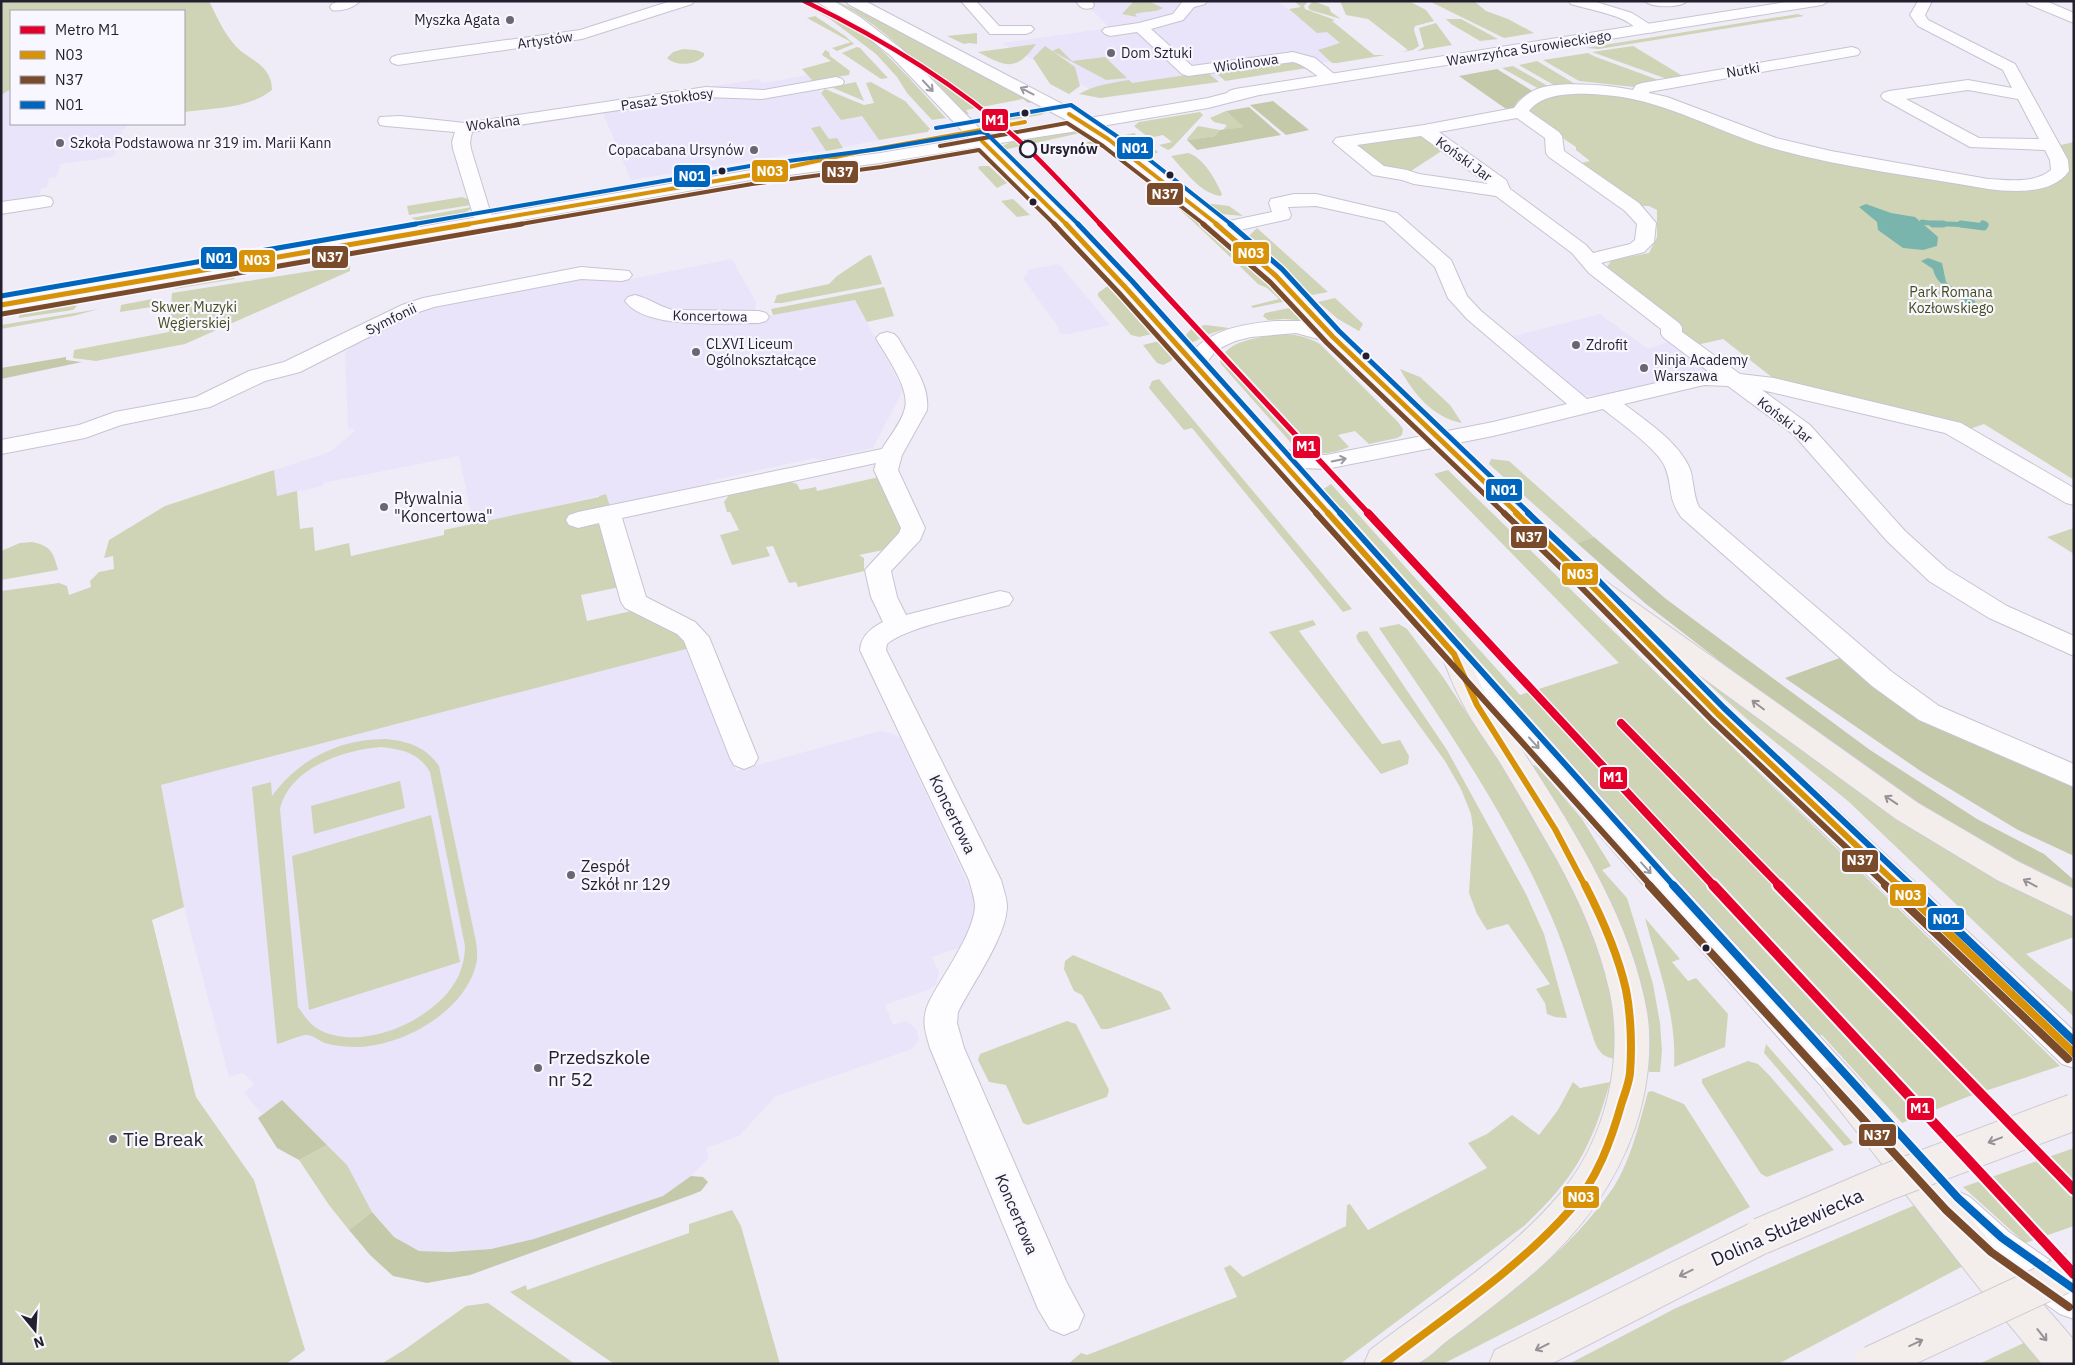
<svg xmlns="http://www.w3.org/2000/svg" width="2075" height="1365" viewBox="0 0 2075 1365" font-family="'IBM Plex Sans',sans-serif">
<style>
.built{fill:#e9e4f9}
.green{fill:#cfd4b6;fill-rule:evenodd}
.forest{fill:#c4c9aa}
.water{fill:#79b5ac}
.lines{fill:none;stroke-linecap:round;stroke-linejoin:round}
.stream-far1{stroke:#79b5ac;stroke-width:5}
.stream{stroke:#79b5ac;stroke-width:7}
.street-casing{stroke:#c7c4d1;stroke-width:2}
.secondary-casing{stroke:#c7c4d1;stroke-width:2}
.primary-casing{stroke:#cdcbd3;stroke-width:2}
.street{fill:#fdfcfe;fill-rule:evenodd}
.secondary{fill:#fdfcfe;fill-rule:evenodd}
.primary{fill:#f3eeeb;fill-rule:evenodd}
.primary-bridge-casing{stroke:#cdcbd3;stroke-width:38;stroke-linecap:butt}
.primary-bridge{stroke:#f3eeeb;stroke-width:36}
.bus-1-far3-casing{stroke:#f8f6fe;stroke-width:6}
.bus-1-far2-casing{stroke:#f8f6fe;stroke-width:8}
.bus-1-far1-casing{stroke:#f8f6fe;stroke-width:10}
.bus-1-casing{stroke:#f8f6fe;stroke-width:12}
.bus-2-far3-casing{stroke:#f8f6fe;stroke-width:6}
.bus-2-far2-casing{stroke:#f8f6fe;stroke-width:8}
.bus-2-far1-casing{stroke:#f8f6fe;stroke-width:10}
.bus-2-casing{stroke:#f8f6fe;stroke-width:12}
.bus-3-far3-casing{stroke:#f8f6fe;stroke-width:6}
.bus-3-far2-casing{stroke:#f8f6fe;stroke-width:8}
.bus-3-far1-casing{stroke:#f8f6fe;stroke-width:10}
.bus-3-casing{stroke:#f8f6fe;stroke-width:12}
.bus-1-far3{stroke:#d79207;stroke-width:4}
.bus-1-far2{stroke:#d79207;stroke-width:5}
.bus-1-far1{stroke:#d79207;stroke-width:6}
.bus-1{stroke:#d79207;stroke-width:8}
.bus-2-far3{stroke:#7a4b2a;stroke-width:4}
.bus-2-far2{stroke:#7a4b2a;stroke-width:5}
.bus-2-far1{stroke:#7a4b2a;stroke-width:6}
.bus-2{stroke:#7a4b2a;stroke-width:8}
.bus-3-far3{stroke:#0065bd;stroke-width:4}
.bus-3-far2{stroke:#0065bd;stroke-width:5}
.bus-3-far1{stroke:#0065bd;stroke-width:6}
.bus-3{stroke:#0065bd;stroke-width:8}
.metro-1-far3-casing{stroke:#f8f6fe;stroke-width:7}
.metro-1-far2-casing{stroke:#f8f6fe;stroke-width:9}
.metro-1-far1-casing{stroke:#f8f6fe;stroke-width:11}
.metro-1-casing{stroke:#f8f6fe;stroke-width:14}
.metro-1-far3{stroke:#e4002b;stroke-width:4.5}
.metro-1-far2{stroke:#e4002b;stroke-width:5.5}
.metro-1-far1{stroke:#e4002b;stroke-width:8}
.metro-1{stroke:#e4002b;stroke-width:10}
.oneway{stroke:#9b99a0}
.oneway2{stroke:#959196}
.poi-dot{fill:#6a6775;stroke:#f8f6fe;stroke-width:2}
.bus-dot{fill:#231f2e;stroke:#f8f6fe;stroke-width:2}
.stop-dot{fill:#f8f6fe;stroke:#231f2e;stroke-width:2.5}
.labels{text-anchor:middle;dominant-baseline:central;stroke-width:4.5;stroke-linejoin:round;paint-order:stroke}
.far-poi-label{font-size:14px;fill:#231f2e;stroke:#f8f6fe;text-anchor:start}
.far-street-label{font-size:14px;fill:#231f2e;stroke:#f8f6fe}
.far-stop-label{font-size:14px;font-weight:bold;fill:#231f2e;stroke:#f8f6fe;text-anchor:start}
.far-park-label{font-size:14px;fill:#454d1c;stroke:#f8f6fe}
.poi-label{font-size:16px;fill:#231f2e;stroke:#f8f6fe;text-anchor:start}
.street-label{font-size:16px;fill:#231f2e;stroke:#f8f6fe}
.near-poi-label{font-size:19px;fill:#231f2e;stroke:#f8f6fe;text-anchor:start}
.near-street-label{font-size:19px;fill:#231f2e;stroke:#f8f6fe}
.line-badge{stroke:#f8f6fe;stroke-width:2}
.badge-label{font-size:14px;text-anchor:middle;font-weight:bold;fill:#fff}
</style>
<rect width="100%" height="100%" fill="#efecf8"/>
<!-- built -->
<g class="built">
<polygon points="1083,1 1277,1 1312,27 1335,23 1374,55 1103,96 1001,43 1110,28"/>
<polygon points="809,75 821,93 862,116 879,140 813,153 811,151 631,180 600,106 702,88 759,79 762,83"/>
<polygon points="11,89 11,124 129,124 121,132 119,149 112,157 60,164 57,177 49,178 47,187 41,188 38,200 1,205 1,95"/>
<polygon points="732,259 756,302 755,313 771,315 855,300 903,390 873,448 821,460 814,458 787,464 710,481 712,485 610,506 606,494 485,523 473,523 459,456 323,483 323,486 277,496 274,470 330,452 356,430 348,428 345,353 352,346 404,318 440,304 566,278 596,277 616,282"/>
<polygon points="1059,264 1110,325 1068,334 1058,333 1059,328 1023,278 1028,273 1026,270"/>
<polygon points="1600,314 1648,349 1673,340 1703,365 1704,370 1699,374 1604,397 1583,395 1510,337"/>
<polygon points="690,648 736,771 880,731 891,733 900,738 974,897 976,910 974,923 959,948 932,957 939,972 936,985 925,991 885,1005 893,1025 904,1021 909,1023 916,1029 919,1039 912,1049 776,1096 739,1136 706,1148 709,1158 691,1176 663,1196 534,1239 491,1249 450,1252 419,1251 394,1237 372,1212 347,1165 282,1100 262,1114 244,1093 254,1084 243,1073 229,1077 184,907 161,785"/>
</g>
<!-- green -->
<g class="green">
<path d="M1,1H209C216,15 223,31 233,43C246,60 272,63 272,90C249,109 212,108 184,112V11H11V89L1,95Z"/>
<path d="M798,1C846,1 914,84 946,118L932,120L907,93L897,77L876,54L830,19Z"/>
<path d="M835,1L867,14L1033,102L1028,103L1023,99L966,110L969,114H966C925,70 889,29 835,1Z"/>
<path d="M1134,1H1148L1163,8C1155,13 1144,11 1135,14L1137,17L1122,14Z"/>
<polygon points="1294,1 1308,1 1304,6 1305,9 1335,20 1332,21 1374,55 1386,55 1337,63 1332,63 1318,50 1340,43 1327,32 1317,33 1289,9 1301,7"/>
<polygon points="1313,1 1329,7 1331,12 1341,19 1310,10 1308,7"/>
<polygon points="1340,1 1409,1 1426,10 1434,21 1415,26 1414,30 1419,46 1413,50 1402,52 1408,50 1368,19 1346,15"/>
<polygon points="1429,1 1474,1 1486,11 1508,19 1534,33 1504,38"/>
<polygon points="1798,14 1804,16 1599,49 1585,48"/>
<polygon points="815,16 845,36 854,44 837,51 832,48 851,42 807,18"/>
<polygon points="1446,19 1461,19 1498,39 1480,41 1451,24"/>
<polygon points="1436,23 1452,45 1417,51 1424,47 1419,28"/>
<polygon points="977,33 977,44 969,43 964,44 947,36"/>
<path d="M1036,44C1016,72 1006,67 978,52Z"/>
<polygon points="1045,46 1075,67 1080,86 1069,94 1050,84 1033,58"/>
<polygon points="1633,46 1686,78 1670,80 1592,52"/>
<polygon points="857,47 860,48 888,78 881,79 842,53"/>
<polygon points="1059,48 1072,61 1105,57 1127,78 1106,80 1052,51"/>
<path d="M683,49L696,50L704,53V56C696,65 676,67 667,58L673,52Z"/>
<polygon points="825,50 829,52 830,56 850,71 849,75 813,81 802,69 831,61 822,55"/>
<polygon points="1588,53 1596,57 1664,82 1634,87 1579,81 1543,60"/>
<polygon points="1292,60 1307,68 1225,81 1214,71"/>
<polygon points="1537,61 1577,85 1559,88 1519,65"/>
<polygon points="1513,66 1553,89 1541,90 1502,68"/>
<path d="M1207,72L1219,82L1100,98L1079,94C1094,85 1111,83 1129,80L1132,83Z"/>
<polygon points="856,82 864,101 831,87"/>
<polygon points="871,82 905,101 930,129 927,132 879,140 862,116 841,120 821,93 825,89 864,105 874,103 866,83"/>
<polygon points="1566,92 1633,95 1741,134 1958,181 2059,180 2056,146 2074,142 2074,480 1984,424 1967,430 1782,385 1723,339 1692,346 1604,271 1612,260 1649,253 1657,237 1657,210 1649,206 1638,206 1576,164 1590,161 1576,150 1576,147 1528,115 1530,104"/>
<polygon points="1045,108 1046,112 1041,115 987,124 972,122"/>
<polygon points="1226,111 1243,127 1223,130 1227,125 1214,122 1210,118"/>
<polygon points="1200,112 1203,115 1172,148 1168,150 1159,145 1172,142 1163,135 1149,138 1134,126 1139,122"/>
<polygon points="820,126 829,139 837,138 843,148 826,151 811,128"/>
<polygon points="1198,126 1220,130 1215,136 1187,140 1187,139"/>
<polygon points="1074,132 1085,132 1003,150 1002,146 1011,142"/>
<polygon points="1424,132 1446,148 1411,171 1405,172 1383,170 1354,142"/>
<polygon points="1134,133 1158,152 1148,158 1120,136"/>
<path d="M1097,140L1184,208L1287,301L1253,308L1251,306L1279,299L1267,288L1258,284C1208,235 1157,186 1100,143L1090,146L1085,143L1062,148Z"/>
<polygon points="942,153 941,155 846,172 849,168"/>
<path d="M1188,153C1204,158 1215,179 1222,194L1221,196C1201,194 1184,170 1171,156Z"/>
<polygon points="980,166 989,166 1007,183 997,188 978,168"/>
<polygon points="462,197 468,199 471,205 409,215 407,206"/>
<polygon points="1013,199 1030,215 1017,217 1001,201"/>
<polygon points="1205,203 1229,206 1243,216 1220,214"/>
<path d="M472,207C466,216 433,224 422,222C419,222 414,219 411,218Z"/>
<polygon points="1257,228 1328,292 1312,295 1248,237"/>
<polygon points="871,255 882,284 782,303 774,303 777,295 829,284 837,276 867,256"/>
<polygon points="350,265 350,271 185,344 96,361 73,358 74,350 169,332 172,293"/>
<polygon points="231,275 235,279 174,289 189,282"/>
<polygon points="1109,285 1152,334 1139,337 1131,335 1098,296 1098,293"/>
<polygon points="884,287 894,316 867,322 855,300 773,315 771,309"/>
<polygon points="1335,298 1363,324 1359,331 1338,319 1318,302"/>
<polygon points="152,299 151,307 120,312 121,305"/>
<polygon points="77,302 76,307 73,310 19,318 20,311"/>
<polygon points="1294,307 1308,321 1285,319 1268,320 1263,316 1265,313"/>
<polygon points="99,309 73,316 1,329 1,325"/>
<polygon points="1206,325 1229,328 1212,333 1191,343 1185,336 1192,328"/>
<path d="M1278,334C1294,334 1306,336 1320,344L1398,422L1403,429L1402,435L1397,438L1369,444L1355,431L1338,435L1349,447C1330,455 1309,457 1292,444L1221,364L1220,360C1230,339 1257,339 1278,334Z"/>
<polygon points="1159,341 1173,357 1171,361 1163,365 1157,363 1143,345"/>
<path d="M1400,369L1420,377L1450,405L1462,423C1433,418 1413,393 1400,369Z"/>
<polygon points="1159,379 1352,609 1343,612 1192,428 1184,430 1149,388 1152,381"/>
<polygon points="1491,459 1509,461 1594,537 1577,543 1489,464"/>
<polygon points="274,470 277,496 297,491 300,529 313,527 315,551 349,543 351,556 444,535 444,530 599,497 599,496 606,494 610,506 589,524 602,525 620,587 581,595 587,621 636,610 685,635 690,648 161,785 184,907 152,920 196,1097 254,1180 305,1350 286,1364 1,1364 1,591 59,583 67,586 69,595 91,587 90,581 99,572 114,569 113,556 104,558 109,540 165,506"/>
<polygon points="1448,470 2060,1066 1967,1097 1902,1123 1822,1035 1819,1036 1322,490 1331,484 1520,695 1619,663 1434,474"/>
<polygon points="879,477 901,529 888,549 859,555 864,558 864,571 798,587 796,582 789,583 773,546 766,547 770,556 732,565 720,535 739,530 730,512 727,512 724,502 729,495 791,482 797,484 800,490 816,487 817,491"/>
<polygon points="2074,528 2074,554 2047,537"/>
<path d="M32,542C51,546 53,552 58,570L1,580V551L20,543Z"/>
<polygon points="1313,620 1316,625 1299,631 1382,744 1400,740 1409,756 1408,764 1381,774 1269,632"/>
<path d="M1399,624L1407,629L1443,677L1510,779L1571,885L1598,945L1613,1005L1616,1059C1604,1057 1600,1054 1595,1043C1581,1001 1569,958 1552,918C1507,814 1442,720 1379,628Z"/>
<polygon points="1367,631 1447,750 1526,894 1544,934 1567,1018 1555,1017 1547,1014 1545,1003 1536,989 1550,984 1508,924 1487,930 1477,914 1469,893 1473,829 1471,814 1461,789 1445,761 1358,641 1356,636 1359,632"/>
<polygon points="1693,670 2074,916 2074,937 2026,954 2074,993 2074,1017 1848,801 1748,720"/>
<path d="M386,739C408,741 426,747 439,766L476,942C477,949 478,957 476,965C464,1012 404,1045 359,1047C348,1047 335,1046 325,1043C319,1041 313,1035 307,1035C299,1035 286,1042 277,1044L252,787L271,782L272,796C299,759 339,739 386,739ZM381,747C402,749 419,753 430,772L465,946C465,956 463,965 459,975C439,1019 362,1054 318,1029C309,1024 304,1015 298,1007L280,809C290,767 344,750 381,747Z"/>
<polygon points="1534,765 1538,767 1582,819 1611,866 1602,870 1627,898 1640,940 1653,984 1660,1023 1662,1051 1660,1072 1649,1072 1650,1029 1641,983 1631,953 1532,766"/>
<polygon points="400,781 405,808 314,834 311,806"/>
<polygon points="431,815 460,962 309,1010 292,856"/>
<path d="M1645,918L1680,959L1672,962L1688,981L1696,978L1728,1014L1725,1047L1674,1067C1677,1015 1658,967 1645,918Z"/>
<polygon points="1073,955 1161,992 1171,1009 1108,1029 1101,1029 1082,995 1074,991 1064,969 1065,961"/>
<polygon points="1067,1021 1076,1024 1109,1090 1107,1097 1028,1125 1023,1123 1006,1085 989,1082 978,1060 980,1054"/>
<polygon points="1766,1044 1853,1143 1844,1146 1764,1053"/>
<polygon points="1748,1061 1758,1064 1769,1075 1834,1150 1767,1177 1761,1174 1702,1083 1702,1079"/>
<path d="M1573,1082L1580,1088L1610,1082C1591,1149 1574,1179 1524,1226L1340,1364H1068L1081,1353L1087,1355L1237,1297L1224,1268L1230,1265L1243,1277L1346,1226L1347,1205L1350,1204L1368,1230L1487,1168L1468,1143L1487,1134L1512,1115L1539,1135L1558,1110Z"/>
<path d="M1652,1091L1684,1104L1750,1207L1443,1364H1418C1435,1350 1451,1336 1468,1323C1481,1313 1496,1304 1509,1294C1547,1264 1585,1229 1613,1188C1631,1160 1639,1124 1648,1092Z"/>
<polygon points="327,1145 347,1165 372,1212 349,1230 329,1205 299,1160"/>
<polygon points="2074,1148 2074,1226 2025,1243 1963,1187"/>
<polygon points="1915,1205 1965,1265 1778,1364 1569,1364 1676,1308"/>
<polygon points="732,1210 741,1226 780,1364 614,1364 510,1292 526,1285 527,1290 689,1233 689,1224"/>
<polygon points="488,1303 575,1364 381,1364 404,1350 466,1306"/>
<polygon points="2030,1340 2051,1364 1979,1364"/>
</g>
<!-- forest -->
<g class="forest">
<path d="M1497,69L1534,92C1524,96 1516,99 1514,110L1509,111L1459,76Z"/>
<polygon points="1273,101 1309,130 1286,135 1250,105"/>
<polygon points="1249,107 1281,135 1197,150 1187,140 1215,136 1220,130 1243,127 1226,111"/>
<polygon points="66,357 66,360 82,362 1,379 1,368"/>
<polygon points="1594,537 1666,599 1870,750 1977,819 2044,854 2074,880 2074,893 1940,819 1761,693 1646,604 1577,543"/>
<polygon points="1845,656 2074,784 2074,856 2018,830 1922,772 1785,678"/>
<polygon points="282,1100 327,1145 299,1160 277,1148 258,1118"/>
<polygon points="691,1176 703,1177 708,1182 701,1191 691,1195 470,1275 427,1283 393,1276 370,1255 349,1230 372,1212 394,1237 419,1251 450,1252 491,1249 534,1239 663,1196"/>
</g>
<!-- water -->
<g class="water">
<polygon points="1866,204 1891,213 1915,217 1938,237 1937,246 1923,250 1903,248 1878,230 1877,222 1859,207"/>
<path d="M1928,258L1942,263L1946,282C1953,288 1967,298 1975,301L1976,305C1964,306 1961,299 1953,292C1943,284 1936,282 1933,269L1921,261Z"/>
</g>
<g class="lines">
<!-- stream-far1 -->
<g class="stream-far1">
<path d="M1922,222C1938,225 1952,223 1968,225"/>
<polyline points="1983,224 1985,225"/>
</g>
<!-- stream -->
<g class="stream">
<polyline points="1933,224 1943,224"/>
<polyline points="1961,224 1984,227 1985,225 1983,224"/>
</g>
<defs>
<g id="street">
<path d="M339,1H360C354,8 340,12 332,10L330,7L332,4Z"/>
<polygon points="671,1 694,1 692,4 582,39 398,65 392,63 390,60 392,57 398,55 580,30"/>
<polygon points="961,1 976,1 999,26 1031,26 1034,29 1031,32 1026,34 990,34"/>
<path d="M1076,1H1092L1094,5L1092,8C1084,10 1080,8 1076,1Z"/>
<path d="M1183,1H1207L1205,4L1194,7L1183,20L1151,29L1192,66L1293,52L1315,58L1340,79L1338,82C1323,86 1310,66 1293,62L1188,76L1182,74L1137,32L1110,36L1105,34L1102,31L1105,28L1139,23L1173,14Z"/>
<path d="M1569,1H1593L1632,13L1657,29L1654,32C1642,35 1633,24 1622,19C1606,12 1587,9 1571,4Z"/>
<path d="M1645,1H1687C1681,8 1651,8 1645,1Z"/>
<path d="M1918,1H1932L1925,15L1928,20L2015,64L2068,160L2069,171C2052,195 2014,192 1988,189C1915,176 1836,167 1765,146C1715,130 1668,103 1615,96C1591,93 1544,89 1529,111L1559,132L1562,136L1564,151L1639,203L1656,223L1654,242L1644,252L1601,263L1679,323L1682,327V332L1740,374L1774,378L1961,423L2074,488V505L2066,503L1945,433L1762,390L1810,425L1905,531L1947,569L2007,606L2074,636V656L1989,618L1929,581L1887,541L1794,435L1728,386L1704,385L1624,404C1646,421 1679,442 1690,469C1694,481 1693,495 1699,507L1892,672L1939,706L2074,764V787L1919,720L1872,686L1681,517C1667,496 1673,486 1665,467C1658,449 1619,422 1603,409L1493,436L1326,469L1301,468L1266,458L1262,453L1266,448L1274,446L1302,454L1326,455L1493,422L1567,404L1467,319L1448,298L1435,267L1384,221L1316,206L1288,207L1291,215L1289,219L1222,234L1215,232L1213,228L1215,224L1272,212L1269,203L1271,199L1294,194H1316L1397,213L1451,260L1467,296L1481,311L1587,399L1708,371L1664,338L1661,334V329L1589,273L1572,253L1496,196L1414,184L1402,180L1373,175L1333,142L1336,138L1342,137L1424,125L1514,108C1520,100 1526,94 1535,90C1556,80 1610,85 1633,90L1636,85L1642,83L1852,47L1858,49L1860,52L1858,55L1649,92V93L1667,97L1776,138L1831,151L1988,179C2008,180 2034,184 2051,170L2050,160L2045,150L1970,147L1883,99L1881,96L1883,93L1889,91L1968,80L2012,88L2003,70L1918,26L1910,15ZM1968,90L2018,99L2039,139L1979,138L1906,99ZM1517,118L1545,138L1546,153L1549,157L1625,211L1637,224L1635,240L1630,244L1593,253L1586,245L1510,189L1506,180L1439,132ZM1421,136L1488,184L1419,174L1407,170L1384,166L1357,145Z"/>
<polygon points="2026,1 2046,1 2074,13 2074,23 2028,4"/>
<polygon points="836,77 842,79 844,82 842,85 762,99 706,97 472,132 470,142 471,149 493,221 491,225 484,227 477,225 475,221 453,149 452,142 455,132 386,126 380,125 378,121 380,117 400,116 465,123 706,87 764,90"/>
<polygon points="44,196 51,198 53,202 51,206 1,214 1,202"/>
<polygon points="581,267 629,271 632,275 629,279 622,281 581,279 434,307 416,313 300,372 265,381 210,407 121,425 85,438 1,454 1,440 79,425 115,412 196,397 249,371 284,362 402,305 423,298"/>
<path d="M635,295C649,298 659,307 673,310L759,311L766,313L769,317L766,321L759,323C726,323 645,330 625,301L628,297Z"/>
<path d="M1275,321H1301L1340,333L1344,337L1340,341L1333,343L1296,333L1251,337L1235,341L1216,350L1202,369L1194,370L1186,369L1183,364C1204,330 1238,325 1275,321Z"/>
<path d="M887,332L894,334L898,338C910,360 930,384 927,410L902,455L898,470L925,528L920,540L891,571L897,597L906,615L1000,591L1009,593L1013,599L1009,605C981,613 907,626 887,644L886,650L1001,880C1003,888 1007,898 1007,907C1006,937 972,984 958,1012L957,1023L964,1048L1066,1281L1084,1315L1078,1329L1064,1335L1050,1329L1038,1309L930,1048C925,1031 921,1019 929,1002C942,976 973,935 975,907C975,898 971,888 969,880L860,650C861,636 871,628 883,622L871,597L865,570L899,533L901,528L874,470L876,463L622,518L646,597L695,622L709,637L758,758L754,765L744,769L734,765L730,758L684,641L677,634L625,608L621,602L599,523L578,528L569,525L566,520L569,515L578,512L882,449C889,437 902,422 905,408C910,388 886,356 876,338L880,334Z"/>
</g>
<g id="secondary">
<polygon points="816,1 834,1 860,17 903,50 986,135 1070,122 848,4 846,1 865,1 1089,118 1208,98 1227,93 1229,91 1235,89 1792,1 1829,1 1822,5 1259,95 1208,108 1102,126 1221,218 1284,272 1340,333 1594,573 1728,707 2074,1031 2074,1068 2062,1064 1708,721 1576,585 1326,341 1270,281 1187,209 1084,130 994,144 1053,199 1132,283 1863,1084 1869,1095 1863,1106 1851,1111 1839,1106 1118,291 1039,207 978,147 880,163 751,180 1,311 1,299 751,170 880,153 969,138 891,56 850,23"/>
<path d="M1957,1191L1970,1197L2009,1232L2074,1277V1319L2060,1314C2027,1290 1954,1245 1938,1209L1944,1197Z"/>
</g>
<g id="primary">
<polygon points="1585,571 1594,573 1918,803 2019,862 2074,889 2074,917 1997,880 1896,819 1576,585 1572,579 1576,573"/>
<path d="M1454,645L1464,648L1467,654C1476,672 1482,690 1492,707C1500,720 1510,732 1518,744C1569,821 1632,920 1647,1012C1653,1050 1647,1092 1635,1128C1615,1185 1581,1231 1536,1271C1507,1296 1477,1319 1447,1341C1438,1348 1428,1359 1418,1363C1410,1365 1375,1364 1364,1364L1370,1350C1434,1301 1506,1257 1559,1195C1606,1140 1625,1059 1609,989C1599,944 1579,900 1557,860C1538,827 1519,794 1499,761C1487,742 1473,724 1463,704C1454,688 1448,671 1441,654L1444,648Z"/>
<polygon points="1836,1064 1848,1068 2015,1272 2074,1340 2074,1364 2042,1364 1987,1298 1824,1090 1819,1079 1824,1068"/>
<polygon points="1761,1218 1774,1223 1780,1236 1774,1249 1551,1364 1489,1364 1495,1350"/>
</g>
</defs>
<!-- street casing -->
<use href="#street" class="street-casing"/>
<!-- secondary casing -->
<use href="#secondary" class="secondary-casing"/>
<!-- primary casing -->
<use href="#primary" class="primary-casing"/>
<!-- street -->
<use href="#street" class="street"/>
<!-- secondary -->
<use href="#secondary" class="secondary"/>
<!-- primary -->
<use href="#primary" class="primary"/>
<defs>
<g id="primary-bridge">
<polyline points="1761,1236 1885,1183 2074,1112"/>
<polyline points="1872,1364 2074,1270"/>
</g>
</defs>
<!-- primary-bridge casing -->
<use href="#primary-bridge" class="primary-bridge-casing"/>
<!-- primary-bridge -->
<use href="#primary-bridge" class="primary-bridge"/>
<defs>
<g id="bus-1-far3">
<polyline points="1069,114 1108,139 1218,225"/>
<polyline points="982,141 1067,225"/>
<polyline points="462,225 751,175 859,152 1025,122"/>
</g>
<g id="bus-1-far2">
<polyline points="1066,224 1125,287 1329,514"/>
<polyline points="1216,224 1276,276 1333,337 1518,514"/>
<polyline points="1,305 469,224"/>
</g>
<g id="bus-1-far1">
<polyline points="1328,513 1454,654 1477,705 1555,829 1585,886"/>
<polyline points="1516,513 1585,579 1718,714 1899,886"/>
</g>
<g id="bus-1">
<polyline points="1898,885 2074,1053"/>
<path d="M1384,1364C1446,1316 1518,1269 1570,1210C1597,1180 1611,1141 1622,1102C1625,1093 1629,1083 1630,1073C1632,1048 1631,1015 1626,990C1618,954 1602,918 1585,885"/>
</g>
<g id="bus-2-far3">
<polyline points="940,146 1067,123 1103,146 1205,225"/>
<polyline points="515,225 752,184 881,167 979,150 1055,225"/>
</g>
<g id="bus-2-far2">
<polyline points="1054,224 1119,293 1317,514"/>
<polyline points="1203,224 1270,282 1327,343 1505,514"/>
<polyline points="2,314 522,224"/>
</g>
<g id="bus-2-far1">
<polyline points="1316,513 1651,886"/>
<polyline points="1504,513 1579,585 1712,720 1887,886"/>
</g>
<g id="bus-2">
<polyline points="1649,885 1946,1210 1991,1252 2069,1307"/>
<polyline points="1885,885 2068,1059"/>
</g>
<g id="bus-3-far3">
<polyline points="936,128 1071,105 1137,150 1232,225"/>
<polyline points="409,225 750,166 879,149 981,132 986,133 1079,225"/>
</g>
<g id="bus-3-far2">
<polyline points="1078,224 1132,281 1341,514"/>
<polyline points="1230,224 1282,269 1339,331 1530,514"/>
<polyline points="1,296 416,224"/>
</g>
<g id="bus-3-far1">
<polyline points="1340,513 1674,886"/>
<polyline points="1528,513 1591,573 1724,708 1912,886"/>
</g>
<g id="bus-3">
<polyline points="1673,885 1958,1198 2002,1238 2074,1289"/>
<polyline points="1910,885 2074,1041"/>
</g>
</defs>
<!-- bus-1-far3 casing -->
<use href="#bus-1-far3" class="bus-1-far3-casing"/>
<!-- bus-1-far2 casing -->
<use href="#bus-1-far2" class="bus-1-far2-casing"/>
<!-- bus-1-far1 casing -->
<use href="#bus-1-far1" class="bus-1-far1-casing"/>
<!-- bus-1 casing -->
<use href="#bus-1" class="bus-1-casing"/>
<!-- bus-2-far3 casing -->
<use href="#bus-2-far3" class="bus-2-far3-casing"/>
<!-- bus-2-far2 casing -->
<use href="#bus-2-far2" class="bus-2-far2-casing"/>
<!-- bus-2-far1 casing -->
<use href="#bus-2-far1" class="bus-2-far1-casing"/>
<!-- bus-2 casing -->
<use href="#bus-2" class="bus-2-casing"/>
<!-- bus-3-far3 casing -->
<use href="#bus-3-far3" class="bus-3-far3-casing"/>
<!-- bus-3-far2 casing -->
<use href="#bus-3-far2" class="bus-3-far2-casing"/>
<!-- bus-3-far1 casing -->
<use href="#bus-3-far1" class="bus-3-far1-casing"/>
<!-- bus-3 casing -->
<use href="#bus-3" class="bus-3-casing"/>
<!-- bus-1-far3 -->
<use href="#bus-1-far3" class="bus-1-far3"/>
<!-- bus-1-far2 -->
<use href="#bus-1-far2" class="bus-1-far2"/>
<!-- bus-1-far1 -->
<use href="#bus-1-far1" class="bus-1-far1"/>
<!-- bus-1 -->
<use href="#bus-1" class="bus-1"/>
<!-- bus-2-far3 -->
<use href="#bus-2-far3" class="bus-2-far3"/>
<!-- bus-2-far2 -->
<use href="#bus-2-far2" class="bus-2-far2"/>
<!-- bus-2-far1 -->
<use href="#bus-2-far1" class="bus-2-far1"/>
<!-- bus-2 -->
<use href="#bus-2" class="bus-2"/>
<!-- bus-3-far3 -->
<use href="#bus-3-far3" class="bus-3-far3"/>
<!-- bus-3-far2 -->
<use href="#bus-3-far2" class="bus-3-far2"/>
<!-- bus-3-far1 -->
<use href="#bus-3-far1" class="bus-3-far1"/>
<!-- bus-3 -->
<use href="#bus-3" class="bus-3"/>
<defs>
<path id="metro-1-far3" d="M804,1C885,40 962,87 1028,149C1053,173 1077,199 1101,225"/>
<polyline id="metro-1-far2" points="1100,224 1369,514"/>
<g id="metro-1-far1">
<polyline points="1368,513 1714,886"/>
<polyline points="1621,723 1780,886"/>
</g>
<g id="metro-1">
<polyline points="1713,885 2074,1274"/>
<polyline points="1778,885 2074,1190"/>
</g>
</defs>
<!-- metro-1-far3 casing -->
<use href="#metro-1-far3" class="metro-1-far3-casing"/>
<!-- metro-1-far2 casing -->
<use href="#metro-1-far2" class="metro-1-far2-casing"/>
<!-- metro-1-far1 casing -->
<use href="#metro-1-far1" class="metro-1-far1-casing"/>
<!-- metro-1 casing -->
<use href="#metro-1" class="metro-1-casing"/>
<!-- metro-1-far3 -->
<use href="#metro-1-far3" class="metro-1-far3"/>
<!-- metro-1-far2 -->
<use href="#metro-1-far2" class="metro-1-far2"/>
<!-- metro-1-far1 -->
<use href="#metro-1-far1" class="metro-1-far1"/>
<!-- metro-1 -->
<use href="#metro-1" class="metro-1"/>
</g>
<!-- one-way arrows -->
<defs><path id="oneway-shaft" d="M-6 0H5M1.5-3L5.5 0L1.5 3" fill="none" stroke-width="1.6" stroke-linecap="round" stroke-linejoin="round" transform="scale(1.25)"/></defs>
<g class="oneway">
<use href="#oneway-shaft" transform="translate(928 86) rotate(47)"/>
<use href="#oneway-shaft" transform="translate(1027 91) rotate(-152)"/>
<use href="#oneway-shaft" transform="translate(1339 460) rotate(-11)"/>
<use href="#oneway-shaft" transform="translate(1534 743) rotate(48)"/>
<use href="#oneway-shaft" transform="translate(1646 868) rotate(48)"/>
</g>
<g class="oneway2">
<use href="#oneway-shaft" transform="translate(1758 705) rotate(-143)"/>
<use href="#oneway-shaft" transform="translate(1891 800) rotate(-146)"/>
<use href="#oneway-shaft" transform="translate(2030 883) rotate(-152)"/>
<use href="#oneway-shaft" transform="translate(1995 1140) rotate(159)"/>
<use href="#oneway-shaft" transform="translate(1686 1273) rotate(154)"/>
<use href="#oneway-shaft" transform="translate(2042 1335) rotate(51)"/>
<use href="#oneway-shaft" transform="translate(1916 1343) rotate(-25)"/>
<use href="#oneway-shaft" transform="translate(1542 1347) rotate(153)"/>
</g>
<!-- markers -->
<g class="poi-dot">
<circle cx="510" cy="20" r="5"/>
<circle cx="1111" cy="53" r="5"/>
<circle cx="60" cy="143" r="5"/>
<circle cx="754" cy="150" r="5"/>
<circle cx="1576" cy="345" r="5"/>
<circle cx="696" cy="352" r="5"/>
<circle cx="1644" cy="368" r="5"/>
<circle cx="384" cy="507" r="5"/>
<circle cx="571" cy="875" r="5"/>
<circle cx="538" cy="1068" r="5"/>
<circle cx="113" cy="1139" r="5"/>
</g>
<g class="bus-dot">
<circle cx="1025" cy="113" r="4.5"/>
<circle cx="722" cy="171" r="4.5"/>
<circle cx="1170" cy="175" r="4.5"/>
<circle cx="1033" cy="202" r="4.5"/>
<circle cx="1366" cy="356" r="4.5"/>
<circle cx="1706" cy="948" r="4.5"/>
</g>
<circle class="stop-dot" cx="1028" cy="149" r="8"/>
<g class="labels">
<!-- far-poi labels -->
<g class="far-poi-label">
<text x="500" y="20" text-anchor="end">Myszka Agata</text>
<text x="1121" y="53">Dom Sztuki</text>
<text x="70" y="143">Szkoła Podstawowa nr 319 im. Marii Kann</text>
<text x="744" y="150" text-anchor="end">Copacabana Ursynów</text>
<text x="706" y="344">CLXVI Liceum<tspan x="706" dy="16">Ogólnokształcące</tspan></text>
<text x="1586" y="345">Zdrofit</text>
<text x="1654" y="360">Ninja Academy<tspan x="1654" dy="16">Warszawa</tspan></text>
</g>
<!-- far-street labels -->
<g class="far-street-label">
<text transform="translate(545 40) rotate(-8)">Artystów</text>
<text transform="translate(1529 48) rotate(-9)">Wawrzyńca Surowieckiego</text>
<text transform="translate(1246 63) rotate(-8)">Wiolinowa</text>
<text transform="translate(1743 70) rotate(-10)">Nutki</text>
<text transform="translate(667 99) rotate(-8)">Pasaż Stokłosy</text>
<text transform="translate(493 123) rotate(-7)">Wokalna</text>
<text transform="translate(1464 159) rotate(36)">Koński Jar</text>
<text transform="translate(710 316) rotate(1)">Koncertowa</text>
<text transform="translate(391 319) rotate(-26)">Symfonii</text>
<text transform="translate(1785 420) rotate(38)">Koński Jar</text>
</g>
<!-- far-stop labels -->
<g class="far-stop-label">
<text x="1040" y="149">Ursynów</text>
</g>
<!-- far-park labels -->
<g class="far-park-label">
<text x="1951" y="292">Park Romana<tspan x="1951" dy="16">Kozłowskiego</tspan></text>
<text x="194" y="307">Skwer Muzyki<tspan x="194" dy="16">Węgierskiej</tspan></text>
</g>
<!-- poi labels -->
<g class="poi-label">
<text x="394" y="498">Pływalnia<tspan x="394" dy="18">"Koncertowa"</tspan></text>
<text x="581" y="866">Zespół<tspan x="581" dy="18">Szkół nr 129</tspan></text>
</g>
<!-- street labels -->
<g class="street-label">
<text transform="translate(953 814) rotate(64)">Koncertowa</text>
<text transform="translate(1017 1214) rotate(67)">Koncertowa</text>
</g>
<!-- near-poi labels -->
<g class="near-poi-label">
<text x="548" y="1057">Przedszkole<tspan x="548" dy="22">nr 52</tspan></text>
<text x="123" y="1139">Tie Break</text>
</g>
<!-- near-street labels -->
<g class="near-street-label">
<text transform="translate(1787 1227) rotate(-24)">Dolina Służewiecka</text>
</g>
</g>
<g class="line-badge">
<rect x="981" y="108" width="28" height="24" rx="5" fill="#e4002b"/>
<rect x="1116" y="136" width="38" height="24" rx="5" fill="#0065bd"/>
<rect x="751" y="159" width="38" height="24" rx="5" fill="#d79207"/>
<rect x="821" y="160" width="38" height="24" rx="5" fill="#7a4b2a"/>
<rect x="673" y="164" width="38" height="24" rx="5" fill="#0065bd"/>
<rect x="1146" y="182" width="38" height="24" rx="5" fill="#7a4b2a"/>
<rect x="1232" y="241" width="38" height="24" rx="5" fill="#d79207"/>
<rect x="311" y="245" width="38" height="24" rx="5" fill="#7a4b2a"/>
<rect x="200" y="246" width="38" height="24" rx="5" fill="#0065bd"/>
<rect x="238" y="249" width="38" height="24" rx="5" fill="#d79207"/>
<rect x="1292" y="435" width="29" height="24" rx="5" fill="#e4002b"/>
<rect x="1485" y="478" width="38" height="24" rx="5" fill="#0065bd"/>
<rect x="1510" y="525" width="38" height="24" rx="5" fill="#7a4b2a"/>
<rect x="1561" y="562" width="38" height="24" rx="5" fill="#d79207"/>
<rect x="1599" y="766" width="29" height="24" rx="5" fill="#e4002b"/>
<rect x="1841" y="849" width="38" height="24" rx="5" fill="#7a4b2a"/>
<rect x="1889" y="883" width="38" height="24" rx="5" fill="#d79207"/>
<rect x="1927" y="907" width="38" height="24" rx="5" fill="#0065bd"/>
<rect x="1906" y="1097" width="29" height="24" rx="5" fill="#e4002b"/>
<rect x="1858" y="1123" width="39" height="24" rx="5" fill="#7a4b2a"/>
<rect x="1562" y="1185" width="38" height="24" rx="5" fill="#d79207"/>
</g>
<g class="badge-label">
<text x="995" y="125">M1</text>
<text x="1135" y="153">N01</text>
<text x="770" y="176">N03</text>
<text x="840" y="177">N37</text>
<text x="692" y="181">N01</text>
<text x="1165" y="199">N37</text>
<text x="1251" y="258">N03</text>
<text x="330" y="262">N37</text>
<text x="219" y="263">N01</text>
<text x="257" y="265">N03</text>
<text x="1306" y="451">M1</text>
<text x="1504" y="495">N01</text>
<text x="1529" y="542">N37</text>
<text x="1580" y="579">N03</text>
<text x="1613" y="782">M1</text>
<text x="1860" y="865">N37</text>
<text x="1908" y="900">N03</text>
<text x="1946" y="924">N01</text>
<text x="1920" y="1113">M1</text>
<text x="1877" y="1140">N37</text>
<text x="1581" y="1202">N03</text>
</g>
<!-- border -->
<rect width="2075" height="1365" fill="none" stroke="#231f2e" stroke-width="5"/>
<!-- legend -->
<rect x="10" y="10" width="175" height="115" fill="#f8f6fe" stroke="#a3a0ab"/>
<rect x="20" y="26" width="25" height="8" fill="#e4002b" stroke="#a3a0ab"/>
<text x="55" y="35" font-size="15" fill="#231f2e">Metro M1</text>
<rect x="20" y="51" width="25" height="8" fill="#d79207" stroke="#a3a0ab"/>
<text x="55" y="60" font-size="15" fill="#231f2e">N03</text>
<rect x="20" y="76" width="25" height="8" fill="#7a4b2a" stroke="#a3a0ab"/>
<text x="55" y="85" font-size="15" fill="#231f2e">N37</text>
<rect x="20" y="101" width="25" height="8" fill="#0065bd" stroke="#a3a0ab"/>
<text x="55" y="110" font-size="15" fill="#231f2e">N01</text>
<!-- north arrow -->
<g transform="translate(35 1330) rotate(162)" stroke="#f8f6fe" stroke-width="4" paint-order="stroke">
<path d="M0-4L9 19L0 12L-9 19Z" fill="#231f2e"/>
<text y="-8" font-size="14" font-weight="bold" text-anchor="middle" fill="#231f2e">N</text>
</g>
</svg>
